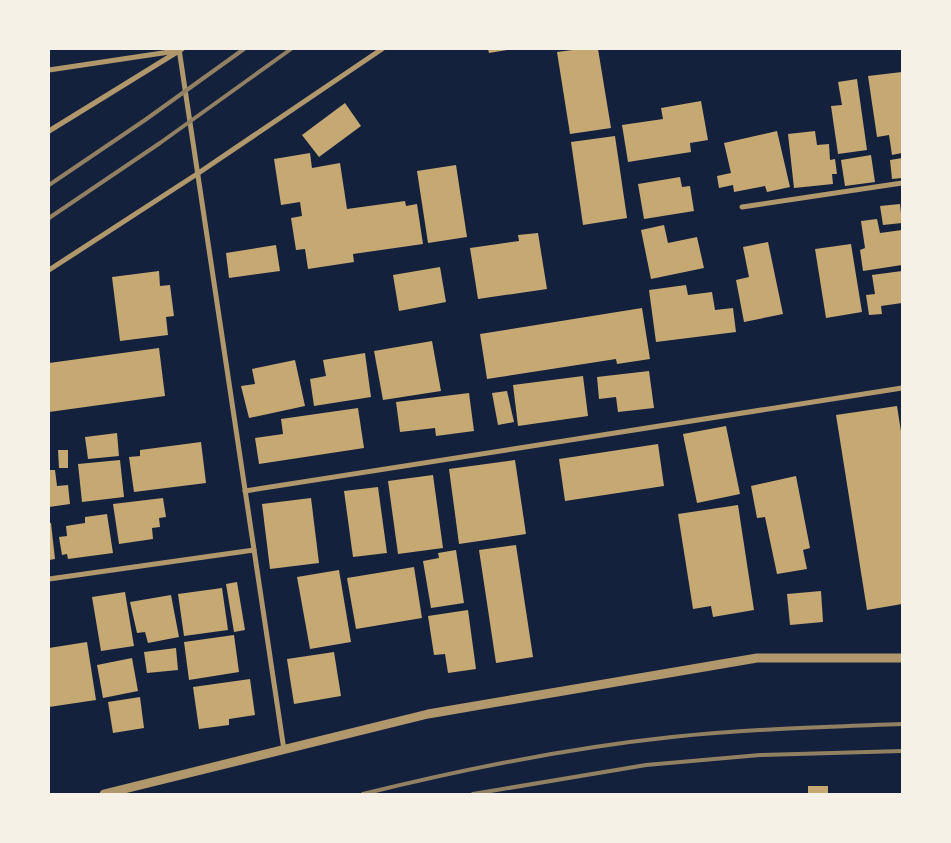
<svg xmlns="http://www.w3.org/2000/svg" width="951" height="843" viewBox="0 0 951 843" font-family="'Roboto Condensed',sans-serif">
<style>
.building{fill:#c6a872}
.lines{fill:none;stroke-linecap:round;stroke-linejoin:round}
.minor{stroke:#b1986c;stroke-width:5}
.tertiary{stroke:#b1986c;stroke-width:9}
.rail{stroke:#918062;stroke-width:4}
</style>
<rect width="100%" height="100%" fill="#14213d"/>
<!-- building -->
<g class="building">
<polygon points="488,49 507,49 507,50 489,53"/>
<polygon points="580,49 598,49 611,128 570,134 557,52"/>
<polygon points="902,72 902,153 892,155 889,135 877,137 868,76"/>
<polygon points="857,79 867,150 838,154 831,106 842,105 838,82"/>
<polygon points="701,101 708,140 690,143 691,152 628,162 622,125 663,119 661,108"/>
<polygon points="345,103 361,126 319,157 302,135"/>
<polygon points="777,131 790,187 767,192 765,186 734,192 733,185 719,188 717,176 731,173 724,143"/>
<polygon points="815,131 817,145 829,144 830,160 835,159 837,174 832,174 833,184 794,188 788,134"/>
<polygon points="615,136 627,218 583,225 571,142"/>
<polygon points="310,153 312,168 340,163 347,209 405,201 406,206 417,204 423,244 353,254 354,262 308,269 305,249 296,250 291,218 302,216 300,202 281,205 274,159"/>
<polygon points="871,155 875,182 845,186 841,160"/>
<polygon points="902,158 902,178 892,179 890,160"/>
<polygon points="456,165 467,237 428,243 417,171"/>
<polygon points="680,177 682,187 690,186 694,211 644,219 638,184"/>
<polygon points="900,204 902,223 883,225 880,206"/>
<polygon points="877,219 880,233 902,230 902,265 863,271 860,250 865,248 861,221"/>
<polygon points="664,225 668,243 697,237 704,268 651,279 641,230"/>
<polygon points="538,233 547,289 478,299 470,248 519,241 518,235"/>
<polygon points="768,242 783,314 744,322 736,280 749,277 743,247"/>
<polygon points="851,244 862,312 826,318 815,249"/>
<polygon points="276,245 280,271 229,278 226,253"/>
<polygon points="440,267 446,302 399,311 393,275"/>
<polygon points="159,271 160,286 170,285 174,316 166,317 168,335 120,341 112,277"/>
<polygon points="902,271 902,303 881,306 882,314 869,315 866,295 875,294 872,275"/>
<polygon points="686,285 688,295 712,292 715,310 733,308 736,332 656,342 649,290"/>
<polygon points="642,308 650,359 617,364 616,359 487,379 480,334"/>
<polygon points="432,341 441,391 383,400 374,351"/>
<polygon points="159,348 165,396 49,412 49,363"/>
<polygon points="365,353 371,397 314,406 310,379 326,376 323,360"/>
<polygon points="295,360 305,406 249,418 241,386 255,384 252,369"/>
<polygon points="649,371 654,408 618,412 616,397 599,399 597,377"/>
<polygon points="583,376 588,416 518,426 513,385"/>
<polygon points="507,391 514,422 498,425 492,393"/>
<polygon points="469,393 474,431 436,436 435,428 400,432 396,402"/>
<polygon points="897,406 902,438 902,604 867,610 836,415"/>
<polygon points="358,408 364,448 259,464 255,438 283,434 281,419"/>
<polygon points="726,426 740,494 697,503 683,434"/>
<polygon points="117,433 119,456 88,459 85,437"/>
<polygon points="201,442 206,483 134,492 129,457 140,456 140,450"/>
<polygon points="658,444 664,486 565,501 559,459"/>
<polygon points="58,450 68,450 68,468 59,468"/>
<polygon points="120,460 124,497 82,502 78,464"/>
<polygon points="515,460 526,534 459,544 449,469"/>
<polygon points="49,470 55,470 57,486 68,485 70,504 49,507"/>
<polygon points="433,475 443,548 398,554 388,481"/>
<polygon points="796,476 810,548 803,550 807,569 777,574 765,517 757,518 751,486"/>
<polygon points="378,487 387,553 353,557 344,491"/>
<polygon points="163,498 166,517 159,518 160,527 152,528 153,539 119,544 113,504"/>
<polygon points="311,498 319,563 270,569 262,504"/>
<polygon points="738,505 754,610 713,617 711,606 693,609 678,514"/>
<polygon points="107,514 113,553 68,559 67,554 62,555 59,537 67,536 66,526 85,523 85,517"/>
<polygon points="49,523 51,523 55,559 49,560"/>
<polygon points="516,545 533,657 496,663 479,550"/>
<polygon points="456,550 464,603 431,608 423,561 439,558 438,553"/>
<polygon points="414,567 422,618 356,629 347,578"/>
<polygon points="339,570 351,642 310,649 297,577"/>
<polygon points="237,582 245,630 234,632 226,584"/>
<polygon points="222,588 228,630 184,636 178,594"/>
<polygon points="821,591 823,622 790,625 787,594"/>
<polygon points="125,592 134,646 101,651 92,597"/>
<polygon points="171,595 179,637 148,643 145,632 137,633 130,602"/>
<polygon points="468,610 476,669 448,673 445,654 434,655 428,616"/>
<polygon points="234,635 239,672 189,680 184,642"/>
<polygon points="87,642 96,700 49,707 49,648"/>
<polygon points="176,648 178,670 147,673 144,652"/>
<polygon points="334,652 341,696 294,704 287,659"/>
<polygon points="132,658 138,691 103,698 97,665"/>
<polygon points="250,679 255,715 229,719 229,725 199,729 193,687"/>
<polygon points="140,697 144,728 113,733 108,702"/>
<rect x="808" y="786" width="20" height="8"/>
</g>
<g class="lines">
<!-- minor -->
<g class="minor">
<polyline points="179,49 284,750"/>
<polyline points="49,70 176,51"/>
<polyline points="49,131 182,49"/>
<polyline points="742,207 902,183"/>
<polyline points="49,270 197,174 382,49"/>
<polyline points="245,491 902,388"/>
<polyline points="49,579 254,550"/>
</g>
<!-- tertiary -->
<polyline class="tertiary" points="104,794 428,714 757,658 902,658"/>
<!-- rail -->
<g class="rail">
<polyline points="49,185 145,120 244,49"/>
<polyline points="49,218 160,143 291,49"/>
<path d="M363,794C464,769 568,748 672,737C748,729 825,727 902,724"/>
<polyline points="473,794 646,765 760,755 902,751"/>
</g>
</g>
<!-- border -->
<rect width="951" height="843" fill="none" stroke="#f6f1e7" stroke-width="100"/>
</svg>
